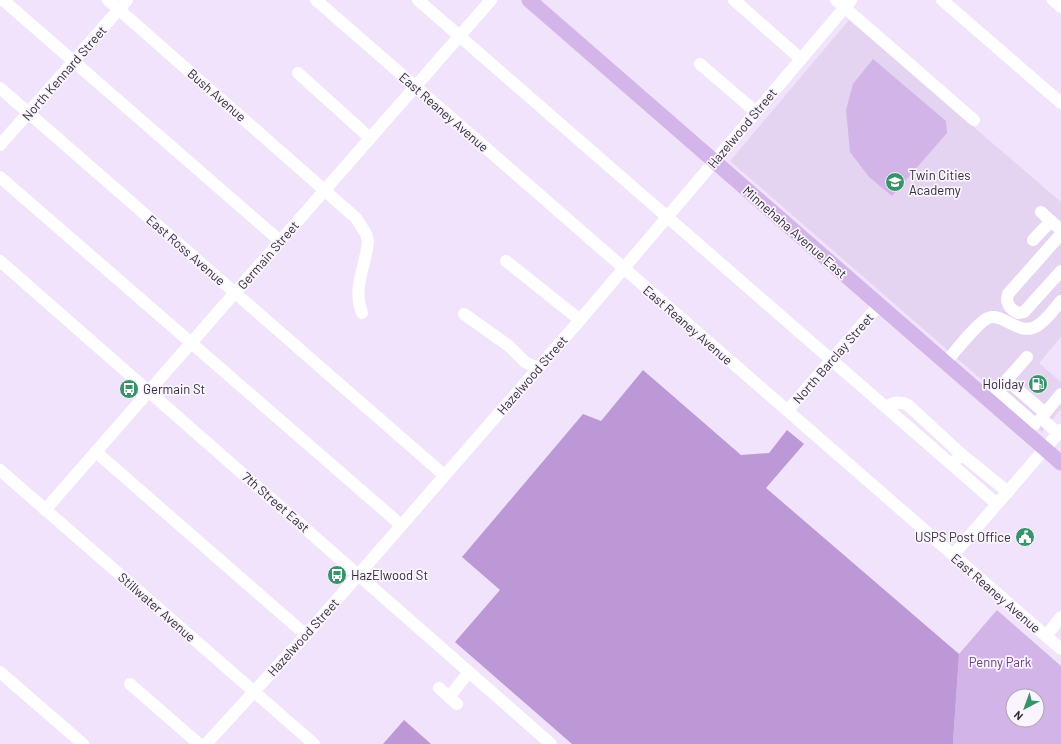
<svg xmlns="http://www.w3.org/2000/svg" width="1061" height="744" viewBox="0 0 1061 744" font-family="Barlow,sans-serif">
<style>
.built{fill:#e5d4f1}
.green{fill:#d2b4e8;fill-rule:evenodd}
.forest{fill:#bd98d7}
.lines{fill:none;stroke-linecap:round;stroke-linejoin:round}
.minor{stroke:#fff;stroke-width:12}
.major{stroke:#d4b5ea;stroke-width:15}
.labels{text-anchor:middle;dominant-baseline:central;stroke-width:3.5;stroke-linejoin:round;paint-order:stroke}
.street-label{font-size:13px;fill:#332e37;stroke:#f9f4fe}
.poi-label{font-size:13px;fill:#332e37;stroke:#f9f4fe;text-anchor:start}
.park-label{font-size:13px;fill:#6b3c87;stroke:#f9f4fe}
</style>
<rect width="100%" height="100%" fill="#f1e3fb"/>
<!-- built -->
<polygon class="built" points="849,20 1061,202 1061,337 1039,363 1061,382 1061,409 1042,432 730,161"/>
<!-- green -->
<g class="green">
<polygon points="873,59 946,121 947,133 892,196 869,177 850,152 846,110 853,84"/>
<path d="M997,610L1061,666V744H953L959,654ZM1013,696H1037V720H1013Z"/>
</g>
<!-- forest -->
<g class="forest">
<polygon points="643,370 741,455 769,453 787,430 804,444 766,488 959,654 953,744 572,744 455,642 500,590 462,557 583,414 601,421"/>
<polygon points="404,720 431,744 383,744"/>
</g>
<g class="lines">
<!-- minor -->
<g class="minor">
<polyline points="3,0 280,241"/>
<path d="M108,0L356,218L366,234L368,241C366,266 352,288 362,313"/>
<polyline points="316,0 1061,649"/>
<polyline points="418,0 997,504"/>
<polyline points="734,0 801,59"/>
<polyline points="836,0 974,120"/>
<polyline points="942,0 1061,103"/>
<polyline points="1053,0 1061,7"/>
<polyline points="700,64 756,112"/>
<polyline points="298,73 370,138"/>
<polyline points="0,88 444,475"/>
<polyline points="0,145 127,0"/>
<polyline points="0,177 401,525"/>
<polyline points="1041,212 1061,230"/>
<path d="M1061,234L1008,294C1005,303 1010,309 1018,313L1024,312L1061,271"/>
<polyline points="1033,240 1051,221"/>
<polyline points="0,261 551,744"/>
<polyline points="506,261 580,320"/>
<polyline points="464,314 509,346 525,362 537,368"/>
<path d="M945,363C954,353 977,323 988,318C1004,312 1018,337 1037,326C1047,320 1054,309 1061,301"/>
<polyline points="1007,380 1045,413"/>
<polyline points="997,391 1035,424"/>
<polyline points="988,401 1027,357"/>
<path d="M886,407C893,402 900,401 908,405L961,454"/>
<polyline points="788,410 879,305"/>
<polyline points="1058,433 1041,418 1061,394"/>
<polyline points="96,452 306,635"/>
<polyline points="957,459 961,454 1008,492"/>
<polyline points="0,470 314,744"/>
<polyline points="45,510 491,0"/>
<polyline points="953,555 1061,430"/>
<polyline points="1046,636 1061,617"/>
<polyline points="0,672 83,744"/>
<polyline points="130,684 199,744"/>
<polyline points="439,688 457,704"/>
<polyline points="449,697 469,672"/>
<polyline points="206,744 306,635 580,320 851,0"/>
</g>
<!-- major -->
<polyline class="major" points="529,0 1061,463"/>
</g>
<!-- icons -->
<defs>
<symbol id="school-disc" viewBox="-11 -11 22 22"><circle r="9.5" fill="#38936a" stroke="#f9f4fe"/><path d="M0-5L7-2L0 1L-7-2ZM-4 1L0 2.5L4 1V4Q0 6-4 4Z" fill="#fff"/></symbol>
<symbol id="fuel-disc" viewBox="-11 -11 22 22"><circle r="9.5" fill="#38936a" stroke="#f9f4fe"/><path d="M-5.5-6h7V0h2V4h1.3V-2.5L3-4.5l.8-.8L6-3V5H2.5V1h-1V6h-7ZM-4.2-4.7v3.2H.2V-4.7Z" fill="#fff"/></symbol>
<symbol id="bus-disc" viewBox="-11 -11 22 22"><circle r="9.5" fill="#38936a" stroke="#f9f4fe"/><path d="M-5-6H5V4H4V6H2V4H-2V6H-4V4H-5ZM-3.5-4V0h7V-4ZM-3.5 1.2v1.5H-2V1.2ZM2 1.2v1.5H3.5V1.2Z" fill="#fff"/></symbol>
<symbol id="civic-disc" viewBox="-11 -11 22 22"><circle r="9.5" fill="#38936a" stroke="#f9f4fe"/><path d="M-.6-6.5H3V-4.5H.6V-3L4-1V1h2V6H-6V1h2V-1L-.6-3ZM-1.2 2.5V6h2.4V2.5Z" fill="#fff"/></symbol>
</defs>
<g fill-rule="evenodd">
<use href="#school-disc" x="884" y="171" width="22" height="22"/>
<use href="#fuel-disc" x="1027" y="373" width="22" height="22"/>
<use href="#bus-disc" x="118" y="378" width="22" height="22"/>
<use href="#civic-disc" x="1014" y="526" width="22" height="22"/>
<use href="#bus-disc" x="326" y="564" width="22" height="22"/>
</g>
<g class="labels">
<!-- street labels -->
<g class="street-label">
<text transform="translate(64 73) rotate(-49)">North Kennard Street</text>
<text transform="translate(217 95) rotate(41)">Bush Avenue</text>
<text transform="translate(444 112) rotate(41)">East Reaney Avenue</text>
<text transform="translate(742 128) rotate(-50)">Hazelwood Street</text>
<text transform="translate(795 232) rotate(41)">Minnehaha Avenue East</text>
<text transform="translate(186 250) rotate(41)">East Ross Avenue</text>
<text transform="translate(268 255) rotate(-49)">Germain Street</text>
<text transform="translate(688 325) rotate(41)">East Reaney Avenue</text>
<text transform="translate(833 358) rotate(-49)">North Barclay Street</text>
<text transform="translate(532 375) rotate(-49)">Hazelwood Street</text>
<text transform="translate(276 502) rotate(41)">7th Street East</text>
<text transform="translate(996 593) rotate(41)">East Reaney Avenue</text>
<text transform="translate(157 607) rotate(41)">Stillwater Avenue</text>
<text transform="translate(303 637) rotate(-48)">Hazelwood Street</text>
</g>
<!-- poi labels -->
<g class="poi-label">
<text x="909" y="175">Twin Cities<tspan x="909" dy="15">Academy</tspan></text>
<text x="1024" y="384" text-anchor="end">Holiday</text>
<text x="143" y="389">Germain St</text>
<text x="1011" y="537" text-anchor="end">USPS Post Office</text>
<text x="351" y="575">HazElwood St</text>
</g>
<!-- park labels -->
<g class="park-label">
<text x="1000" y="662">Penny Park</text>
</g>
</g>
<!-- north arrow -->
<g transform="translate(1025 708) rotate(221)"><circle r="19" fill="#f9f4fe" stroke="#aaa5ae"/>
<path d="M0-3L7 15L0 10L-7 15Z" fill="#38936a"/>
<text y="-6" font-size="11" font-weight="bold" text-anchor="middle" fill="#332e37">N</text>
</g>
</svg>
